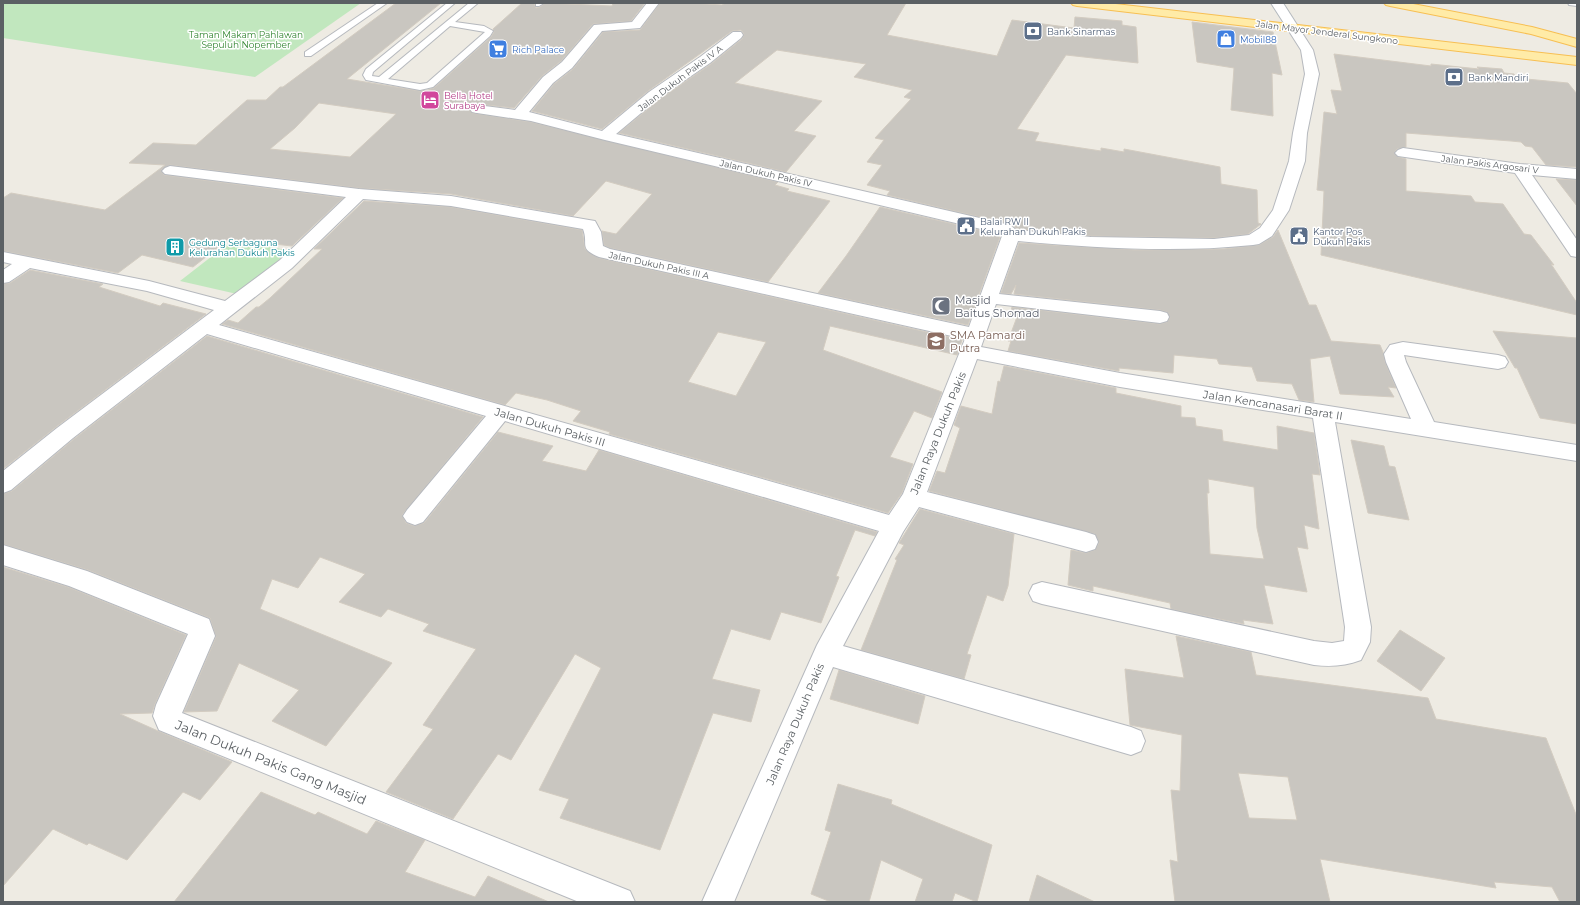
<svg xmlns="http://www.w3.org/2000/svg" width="1580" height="905" viewBox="0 0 1580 905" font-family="Montserrat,sans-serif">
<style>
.green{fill:#c1e7be}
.building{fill:#c9c6c0;stroke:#d3ccc1;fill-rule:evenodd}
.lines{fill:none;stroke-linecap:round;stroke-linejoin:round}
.lane-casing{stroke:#b6b9be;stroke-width:2}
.street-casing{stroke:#b6b9be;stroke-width:2}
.secondary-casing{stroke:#b4b9be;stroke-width:2}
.primary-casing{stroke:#f7bf53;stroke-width:2}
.lane{fill:#fff;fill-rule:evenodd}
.street{fill:#fff;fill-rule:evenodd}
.secondary{fill:#fff;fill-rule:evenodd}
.primary{fill:#ffeba7;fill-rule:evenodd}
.labels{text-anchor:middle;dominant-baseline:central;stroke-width:3;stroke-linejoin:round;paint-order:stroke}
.far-service-label{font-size:9px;fill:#4e5e75;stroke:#fff;text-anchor:start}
.far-street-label{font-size:9px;fill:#5b6064;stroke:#fff}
.far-park-label{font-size:9px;fill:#328531;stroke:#fff}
.far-shop-label{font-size:9px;fill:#366cbe;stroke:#fff;text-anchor:start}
.far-hotel-label{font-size:9px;fill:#b23c85;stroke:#fff;text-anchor:start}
.far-culture-label{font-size:9px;fill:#0d838f;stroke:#fff;text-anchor:start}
.worship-label{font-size:11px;fill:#5b616d;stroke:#fff;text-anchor:start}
.education-label{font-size:11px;fill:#785e54;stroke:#fff;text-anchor:start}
.street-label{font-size:11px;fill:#5b6064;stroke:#fff}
.near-street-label{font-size:13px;fill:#5b6064;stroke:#fff}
</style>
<rect width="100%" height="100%" fill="#eeebe3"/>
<!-- green -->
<g class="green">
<polygon points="3,3 361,3 255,77 3,38"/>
<polygon points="234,239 290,251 237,294 180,281"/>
</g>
<!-- building -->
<g class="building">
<path d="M396,3H441L347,79L420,91L428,90L434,88L491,37L494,32L493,29L522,3H534L536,8L540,7L545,3L612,6L613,3H645L631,21L593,24L561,61L542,76L514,108L477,104L471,105L469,110L472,113L531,122L778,182L775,185L789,189L787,191L830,201L768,282L610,248L604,245L602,231L616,234L652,194L606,181L573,216L451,194L359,188L170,165L161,170L164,175L343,198L292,246L229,239L193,267L142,255L118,273L3,251V198L11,193L105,210L165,165L129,163L153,143L196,145L247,100H266L280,87H283ZM319,103L396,114L350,157L270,149L295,128Z"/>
<polygon points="660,3 692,3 722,5 725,3 906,3 887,35 997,56 1012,20 1074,28 1075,17 1122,21 1122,25 1136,27 1138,63 1066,55 1017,129 1039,133 1035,141 1101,151 1101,148 1124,152 1124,149 1220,167 1221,184 1257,190 1258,223 1261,224 1248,234 1214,238 1091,236 1017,229 1010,224 887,195 890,191 867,185 882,165 867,162 884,140 875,138 911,99 904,97 912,90 854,77 866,64 777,50 735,83 822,101 794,131 816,136 786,172 619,133 660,99 711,64 742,39 744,34 741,30 732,31 648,91 602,129 532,111 554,84 573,69 603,32 640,30"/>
<polygon points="1192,22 1273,32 1282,75 1272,73 1273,116 1231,110 1234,68 1197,62"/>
<polygon points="1334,54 1431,66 1431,64 1479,69 1477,67 1502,69 1504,73 1514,74 1516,78 1568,83 1577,94 1577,167 1546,165 1532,147 1525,146 1521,142 1511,141 1406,133 1406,147 1397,149 1394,153 1398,157 1406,159 1406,191 1471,196 1475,202 1503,204 1524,234 1531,235 1554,265 1551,264 1577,303 1577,315 1321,255 1324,191 1317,190 1324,112 1337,114 1331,90 1342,91"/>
<polygon points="1556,179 1577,180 1577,206"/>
<path d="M364,201L451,207L582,230L585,249L599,258L962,340L957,355L830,326L823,350L942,392L932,418L914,411L890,457L913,464L902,493L888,513L609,434L610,432L573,421L581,411L547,400L516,393L505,405L222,324L228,320L238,323L256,307H259L270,298L322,249H314ZM718,332L766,342L736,396L688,382Z"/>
<polygon points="880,207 997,234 1000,237 968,325 818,293 846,256"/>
<polygon points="1278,230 1309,305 1316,305 1331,341 1380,345 1383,352 1385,362 1396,388 1388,387 1394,397 1340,394 1330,356 1310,359 1314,402 1299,400 1292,384 1257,381 1252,367 1219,364 1217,359 1174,355 1173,373 1119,368 1119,371 1008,351 1011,341 1008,341 1017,317 1010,315 1012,307 1160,324 1167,322 1170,318 1167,312 1160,310 1014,294 1016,285 1011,294 1001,293 1019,243 1135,250 1224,249 1259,245 1273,237"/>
<polygon points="30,270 103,284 99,287 160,306 163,303 206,314 56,427 3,469 3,284 10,283"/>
<polygon points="1493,331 1577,338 1577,424 1540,418 1517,368 1515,368"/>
<polygon points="207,336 483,417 402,515 406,523 414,526 424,523 498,432 553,446 542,461 586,471 599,450 877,532 875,536 855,530 836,576 839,577 821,623 781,612 770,640 731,629 712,679 760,690 751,722 713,713 660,850 560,818 569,799 539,790 601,668 575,654 511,760 498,754 453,819 386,792 433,729 423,725 476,649 423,631 429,624 388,609 381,617 339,602 365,574 320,557 298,588 272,579 260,609 392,663 326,746 272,721 299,690 239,663 217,711 184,712 216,637 210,618 88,570 3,544 3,494 12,491 74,439"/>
<path d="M1004,366L1116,388V393L1181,406V417L1195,418L1196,426L1222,430L1223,441L1278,450L1277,426L1314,433L1320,475L1312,474L1319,529L1304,525L1308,549L1297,547L1307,592L1264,585L1273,624L1243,620L1244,624L1171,609L1170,603L1093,586V591L1068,585L1071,550L1086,553L1095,550L1099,543L1095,534L929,491L937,471L945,473L960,428L954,425L961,406L992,414L998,381L1000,382ZM1208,479L1254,487L1257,528L1264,559L1210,554L1207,493H1209Z"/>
<polygon points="1351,440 1384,446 1389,466 1395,467 1409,520 1368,513"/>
<polygon points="920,509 1014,534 1008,586 1003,601 987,595 967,654 971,655 964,679 861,650 897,560 895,559 904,545 899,543"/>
<polygon points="3,567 68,587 186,635 155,704 152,713 120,714 158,731 232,762 200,800 183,792 127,860 89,843 87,845 53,829 3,886"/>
<polygon points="1400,630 1445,658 1421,691 1377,661"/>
<path d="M1176,636L1251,652L1256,675L1428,698L1436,719L1546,738L1577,817V902H1560L1552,887L1494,882L1496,888L1320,859L1330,902H1175L1170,860L1178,862L1171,790L1180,791L1182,735L1130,725L1125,669L1184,678ZM1238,773L1288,777L1297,820L1249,818Z"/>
<polygon points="839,670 925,696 918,724 830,699"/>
<polygon points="838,784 892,800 891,804 992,845 977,902 955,893 952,902 915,902 923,879 881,860 869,902 831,902 811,894 831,832 825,830"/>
<polygon points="261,792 315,815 318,812 367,834 376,821 425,840 405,872 475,897 488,876 549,902 174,902"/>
<polygon points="1037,875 1095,902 1029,902"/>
</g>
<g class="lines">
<defs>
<g id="lane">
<polygon points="378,3 387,3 311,56 305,56 305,52"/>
<path d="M447,3H455L373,72L372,76L379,77L469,3H478L455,22L484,26L493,31L490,36L433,87L420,90L366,80L363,75L366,69ZM450,26L485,32L427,83L420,84L388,79Z"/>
<polygon points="536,3 544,3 539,6 536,6"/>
<polygon points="1568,3 1577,3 1577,6 1569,5"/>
</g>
<g id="street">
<path d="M647,3H659L640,28L602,31L572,68L553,83L529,112L602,131L649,92L700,57L733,32H741L743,35L741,38L710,63L659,98L616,134L997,222L1010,225L1016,230L1091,237L1214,239L1249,235L1260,228L1273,210L1289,161L1293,133L1305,74L1301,50L1287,28L1289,25H1297L1313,50L1319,74L1307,133L1305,161L1289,210L1272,236L1259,244L1253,245C1175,253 1096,248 1018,241L999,294L1160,311L1167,313L1169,317L1167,321L1160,323L996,304L981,347L1120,373L1411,419L1386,362L1384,354L1390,345L1403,342L1498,355L1505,357L1508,362L1505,367L1498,369L1404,355L1406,362L1434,422L1577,445V461L1335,422L1371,627L1370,642L1361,660C1345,666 1331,667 1314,665L1042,604L1033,601L1029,593L1033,585L1042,582L1314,641L1332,643L1344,641L1345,627L1313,418L1120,387L977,359L927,492L1086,532L1095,535L1098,542L1095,549L1086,552L919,507L903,532L843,646L1131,727L1141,731L1145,741L1141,751L1131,755L833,667L734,902H702L817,645L879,531L505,421L423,522L415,525L407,522L403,516L407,510L486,416L207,334L73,438L11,490L3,493V471L57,428L214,310L147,291L30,268L9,282L3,283V270L12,264L3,262V252L149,281L225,301L280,260L346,197L165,174L162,171L165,168L170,166L359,189L451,196L589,220L595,221L601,232L603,246L610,249L969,327L1002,236L998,233L605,140L531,121L477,113L472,112L470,109L472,106L477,105L515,110L543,77L562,62L594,25L632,22ZM363,199L451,206L583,229C589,245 578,248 599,257L965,339L903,494L889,515L219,325L292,268Z"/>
<polygon points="1403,148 1520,164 1577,169 1577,179 1532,175 1577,240 1577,257 1571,256 1515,173 1398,156 1395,153 1398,150"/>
<polygon points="3,545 87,571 209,619 215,636 182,713 630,891 635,902 579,902 159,730 153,716 156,705 188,634 69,586 3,565"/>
</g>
<polygon id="secondary" points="1271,3 1283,3 1299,28 1297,31 1289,31"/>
<g id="primary">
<polygon points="1071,3 1107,3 1577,57 1577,65 1077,6 1073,5"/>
<polygon points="1384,3 1408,3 1532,27 1577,39 1577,47 1531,34 1390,6 1386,5"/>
</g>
</defs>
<!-- lane casing -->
<use href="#lane" class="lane-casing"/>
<!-- street casing -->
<use href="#street" class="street-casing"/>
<!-- secondary casing -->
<use href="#secondary" class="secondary-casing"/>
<!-- primary casing -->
<use href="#primary" class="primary-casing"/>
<!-- lane -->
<use href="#lane" class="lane"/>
<!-- street -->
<use href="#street" class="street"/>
<!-- secondary -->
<use href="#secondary" class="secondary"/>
<!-- primary -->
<use href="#primary" class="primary"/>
</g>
<!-- icons -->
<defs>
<symbol id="bank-square" viewBox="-11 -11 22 22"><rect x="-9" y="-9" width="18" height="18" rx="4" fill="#5c6f8a" stroke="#fff"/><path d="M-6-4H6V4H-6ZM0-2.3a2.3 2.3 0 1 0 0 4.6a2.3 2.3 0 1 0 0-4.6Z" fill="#fff"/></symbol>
<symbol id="shop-square" viewBox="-11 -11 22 22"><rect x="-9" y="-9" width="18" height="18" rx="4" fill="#3f7fe0" stroke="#fff"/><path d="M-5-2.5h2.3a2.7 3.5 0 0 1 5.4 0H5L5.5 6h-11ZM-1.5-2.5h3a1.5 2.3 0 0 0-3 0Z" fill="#fff"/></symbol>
<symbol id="supermarket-square" viewBox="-11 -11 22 22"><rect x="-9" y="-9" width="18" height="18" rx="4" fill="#3f7fe0" stroke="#fff"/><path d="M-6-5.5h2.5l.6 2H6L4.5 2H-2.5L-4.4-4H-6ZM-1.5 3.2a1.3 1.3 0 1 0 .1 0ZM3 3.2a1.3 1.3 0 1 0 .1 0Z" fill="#fff"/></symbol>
<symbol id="hotel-square" viewBox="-11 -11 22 22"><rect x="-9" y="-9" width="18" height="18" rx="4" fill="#d1479c" stroke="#fff"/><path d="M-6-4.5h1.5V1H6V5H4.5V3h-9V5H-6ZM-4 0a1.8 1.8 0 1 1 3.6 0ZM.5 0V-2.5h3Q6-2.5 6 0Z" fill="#fff"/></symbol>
<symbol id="civic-square" viewBox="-11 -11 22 22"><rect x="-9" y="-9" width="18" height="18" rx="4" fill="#5c6f8a" stroke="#fff"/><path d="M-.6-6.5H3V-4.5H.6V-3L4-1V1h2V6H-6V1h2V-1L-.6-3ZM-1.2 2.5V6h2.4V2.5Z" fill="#fff"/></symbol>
<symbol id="building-square" viewBox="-11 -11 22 22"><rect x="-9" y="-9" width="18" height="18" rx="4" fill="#0f9aa8" stroke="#fff"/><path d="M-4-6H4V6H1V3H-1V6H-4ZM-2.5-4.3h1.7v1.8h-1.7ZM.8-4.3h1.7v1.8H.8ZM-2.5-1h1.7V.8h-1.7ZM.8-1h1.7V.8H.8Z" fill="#fff"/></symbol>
<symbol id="mosque-square" viewBox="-11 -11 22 22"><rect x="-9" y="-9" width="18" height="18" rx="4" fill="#6b7280" stroke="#fff"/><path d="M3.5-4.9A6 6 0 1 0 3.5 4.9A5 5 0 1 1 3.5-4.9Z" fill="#fff"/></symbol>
<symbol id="school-square" viewBox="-11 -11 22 22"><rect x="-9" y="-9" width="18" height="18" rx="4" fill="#8d6e63" stroke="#fff"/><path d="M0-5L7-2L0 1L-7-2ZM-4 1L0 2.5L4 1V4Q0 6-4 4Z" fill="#fff"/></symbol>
</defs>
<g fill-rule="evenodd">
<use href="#bank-square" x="1022" y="20" width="22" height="22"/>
<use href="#shop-square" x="1215" y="28" width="22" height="22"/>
<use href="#supermarket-square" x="487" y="38" width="22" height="22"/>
<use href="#bank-square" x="1443" y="66" width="22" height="22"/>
<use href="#hotel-square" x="419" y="89" width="22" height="22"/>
<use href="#civic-square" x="955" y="215" width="22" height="22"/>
<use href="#civic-square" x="1288" y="225" width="22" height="22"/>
<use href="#building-square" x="164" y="236" width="22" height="22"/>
<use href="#mosque-square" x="930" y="295" width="22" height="22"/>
<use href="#school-square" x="925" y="330" width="22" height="22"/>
</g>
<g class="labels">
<!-- far-service labels -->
<g class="far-service-label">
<text x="1047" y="31">Bank Sinarmas</text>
<text x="1468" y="77">Bank Mandiri</text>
<text x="980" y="221">Balai RW II<tspan x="980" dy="10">Kelurahan Dukuh Pakis</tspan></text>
<text x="1313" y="231">Kantor Pos<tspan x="1313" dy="10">Dukuh Pakis</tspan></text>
</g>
<!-- far-street labels -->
<g class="far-street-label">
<text transform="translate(1327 32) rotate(7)">Jalan Mayor Jenderal Sungkono</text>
<text transform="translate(680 78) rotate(-37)">Jalan Dukuh Pakis IV A</text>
<text transform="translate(1490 164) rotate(7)">Jalan Pakis Argosari V</text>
<text transform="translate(766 173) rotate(13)">Jalan Dukuh Pakis IV</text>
<text transform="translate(659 265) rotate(12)">Jalan Dukuh Pakis III A</text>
</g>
<!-- far-park labels -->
<g class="far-park-label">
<text x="246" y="34">Taman Makam Pahlawan<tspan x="246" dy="10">Sepuluh Nopember</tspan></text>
</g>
<!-- far-shop labels -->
<g class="far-shop-label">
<text x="1240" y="39">Mobil88</text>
<text x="512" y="49">Rich Palace</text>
</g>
<!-- far-hotel labels -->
<g class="far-hotel-label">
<text x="444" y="95">Bella Hotel<tspan x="444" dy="10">Surabaya</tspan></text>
</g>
<!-- far-culture labels -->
<g class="far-culture-label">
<text x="189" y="242">Gedung Serbaguna<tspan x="189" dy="10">Kelurahan Dukuh Pakis</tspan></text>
</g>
<!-- worship labels -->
<g class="worship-label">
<text x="955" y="300">Masjid<tspan x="955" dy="13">Baitus Shomad</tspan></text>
</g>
<!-- education labels -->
<g class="education-label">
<text x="950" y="335">SMA Pamardi<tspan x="950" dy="13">Putra</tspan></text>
</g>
<!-- street labels -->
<g class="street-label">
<text transform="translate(1273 405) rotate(9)">Jalan Kencanasari Barat II</text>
<text transform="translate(550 427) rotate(16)">Jalan Dukuh Pakis III</text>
<text transform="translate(938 433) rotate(-68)">Jalan Raya Dukuh Pakis</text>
<text transform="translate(795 724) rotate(-67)">Jalan Raya Dukuh Pakis</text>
</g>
<!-- near-street labels -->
<g class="near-street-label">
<text transform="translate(271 762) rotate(22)">Jalan Dukuh Pakis Gang Masjid</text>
</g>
</g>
<!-- border -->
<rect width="1580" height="905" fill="none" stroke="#5b6064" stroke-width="8"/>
</svg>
